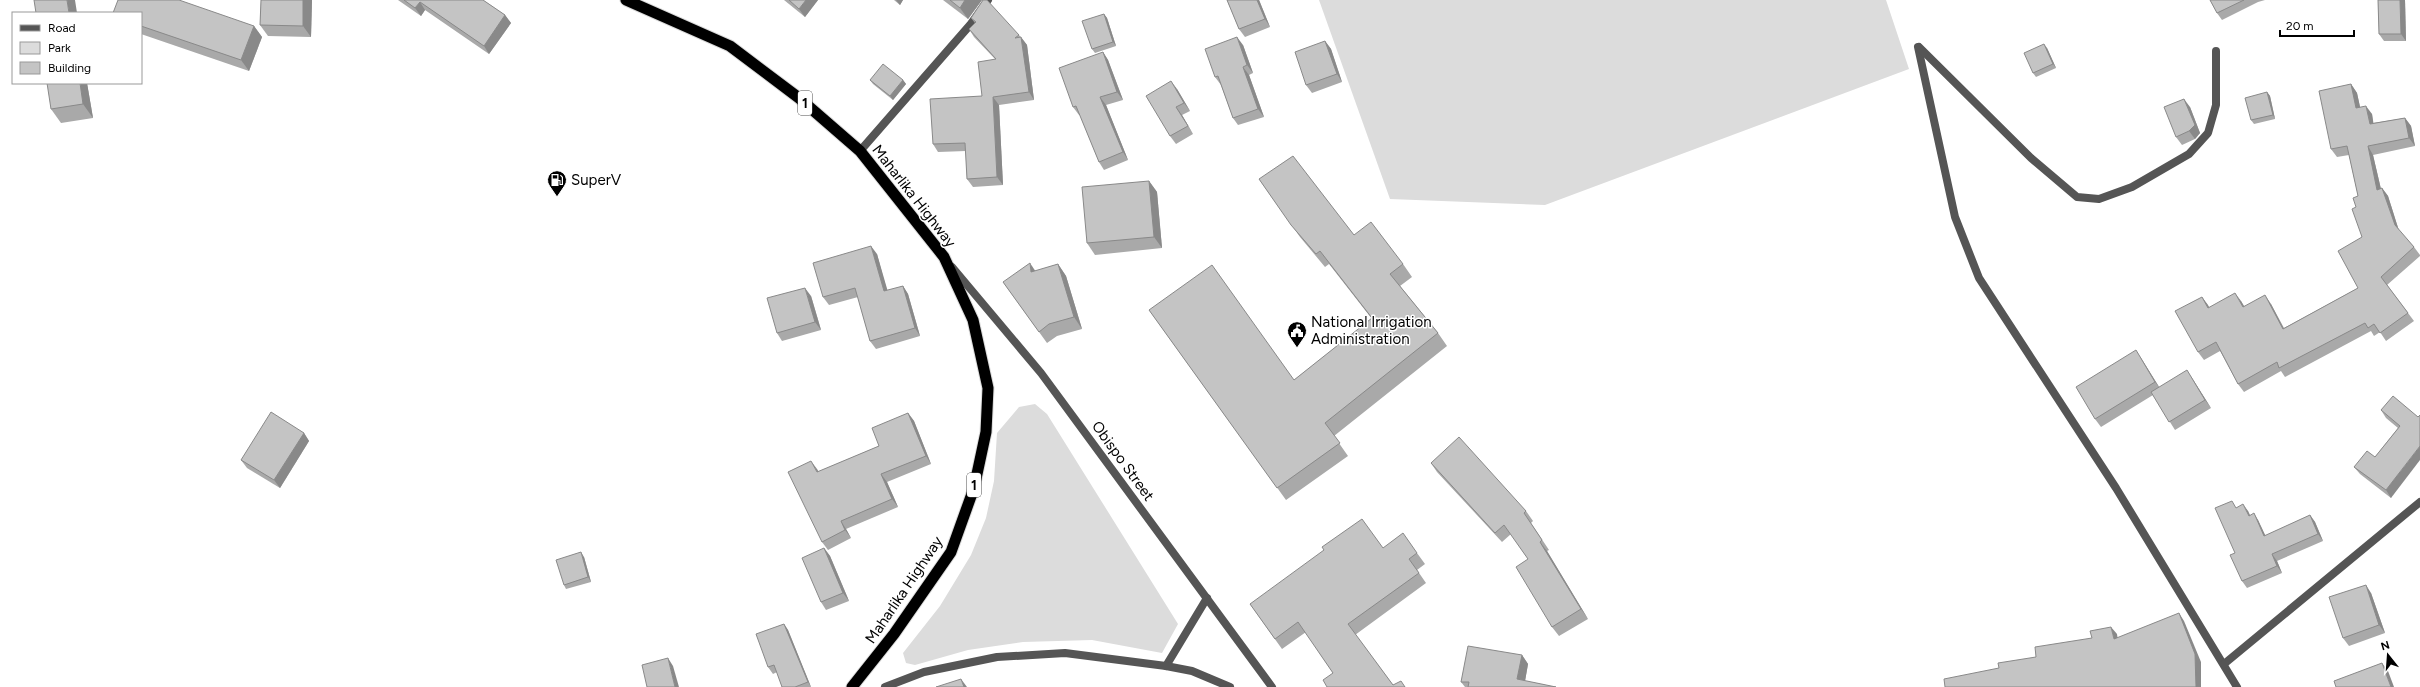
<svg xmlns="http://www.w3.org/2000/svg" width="2420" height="687" viewBox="0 0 2420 687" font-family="Figtree,sans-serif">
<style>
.green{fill:#dcdcdc}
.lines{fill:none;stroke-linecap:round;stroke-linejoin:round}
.trunk-casing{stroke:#dbdbdb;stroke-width:13}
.minor{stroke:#555;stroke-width:8}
.tertiary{stroke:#555;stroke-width:8}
.trunk{stroke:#000;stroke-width:11}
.wall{fill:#a9a9a9}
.shaded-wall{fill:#898989}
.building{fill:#c4c4c4;stroke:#898989}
.labels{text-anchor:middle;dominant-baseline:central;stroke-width:3;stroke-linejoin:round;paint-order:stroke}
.shield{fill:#fff;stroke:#4c4c4c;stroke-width:1}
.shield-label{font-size:14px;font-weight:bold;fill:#000}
.poi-label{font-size:15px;fill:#000;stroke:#fff;text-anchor:start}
.street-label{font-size:15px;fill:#000;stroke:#fff}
</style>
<rect width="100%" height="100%" fill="#fff"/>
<!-- green -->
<g class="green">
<polygon points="1319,0 1886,0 1909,69 1545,205 1390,199"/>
<polygon points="1035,404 1047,414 1178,624 1162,653 1092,640 1023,642 968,650 915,665 906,663 903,653 940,606 971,555 986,518 994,481 997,433 1019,407"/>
</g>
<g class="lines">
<defs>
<polyline id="trunk" points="626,0 730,46 799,98 860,151 944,257 973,320 988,388 986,432 974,488 951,552 894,634 852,687"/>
</defs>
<!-- trunk casing -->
<use href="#trunk" class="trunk-casing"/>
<!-- minor -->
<g class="minor">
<polyline points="1918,47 1955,217 1979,278 2116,488 2237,687"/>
<polyline points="1919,47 2031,158 2077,197 2099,199 2132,187 2189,154 2208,133 2216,105 2216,51"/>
<polyline points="860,151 970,25 988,0"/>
<polyline points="2224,664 2420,502"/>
</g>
<!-- tertiary -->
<g class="tertiary">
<polyline points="952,267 1041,373 1272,687"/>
<polyline points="1166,666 1207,598"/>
<polyline points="885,687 924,672 997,657 1065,653 1166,666 1192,671 1230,687"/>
</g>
<!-- trunk -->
<use href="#trunk" class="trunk"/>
</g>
<!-- wall -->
<g class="wall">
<polygon points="261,0 312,0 311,37 268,36 260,25"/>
<polygon points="398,0 483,0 505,15 511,23 489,54 425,10 421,16"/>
<polygon points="784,0 818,0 805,17"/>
<polygon points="894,0 903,0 900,5"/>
<polygon points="943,0 982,0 968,19"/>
<polygon points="1227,0 1259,0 1270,27 1245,37 1239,29"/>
<polygon points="2210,0 2265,0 2258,2 2222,20 2217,13"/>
<polygon points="2378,0 2405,0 2406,41 2384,41 2379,34"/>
<polygon points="141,13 254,26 262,37 249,71 141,34"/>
<polygon points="1104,14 1107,18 1116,46 1095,53 1092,49"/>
<polygon points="971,18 1019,35 1027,45 1034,100 999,105 1003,185 973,187 967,179 966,151 938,152 933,144 982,96 995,59 974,37 969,29 975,23"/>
<polygon points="1325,41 1331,49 1342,82 1312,93 1306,85"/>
<polygon points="1243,45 1253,73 1249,75 1264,117 1238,125 1233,118 1221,85 1215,77"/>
<polygon points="2047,48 2056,68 2036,77 2033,73"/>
<polygon points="1103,52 1108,60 1123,100 1106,105 1128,160 1104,170 1099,162 1080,115 1079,115 1073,107"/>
<polygon points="870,80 903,80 906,84 893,100 873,84"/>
<polygon points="87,83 93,118 61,123 51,109"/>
<polygon points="2351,84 2357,93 2360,107 2372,114 2373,123 2405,118 2411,126 2415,146 2373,155 2381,189 2382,188 2388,196 2399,231 2414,247 2420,255 2420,256 2387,285 2414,321 2386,341 2380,332 2374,336 2371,331 2285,377 2281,371 2244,392 2238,384 2220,351 2204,360 2198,352 2202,297 2209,307 2241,301 2244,306 2271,304 2284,328 2358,288 2362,237 2356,207 2358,196 2349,155 2337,157 2331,149"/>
<polygon points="1177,89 1190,111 1182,115 1193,134 1176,144 1170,136"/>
<polygon points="2267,92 2270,96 2275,119 2254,124 2251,120"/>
<polygon points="2190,107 2200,133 2195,139 2182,145 2176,137"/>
<polygon points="1259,179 1403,264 1412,277 1400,286 1438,333 1447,346 1334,436 1348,456 1286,500 1149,310 1294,380 1372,319 1329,264 1325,267 1300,237"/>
<polygon points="1149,181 1157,192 1162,248 1095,255 1087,243"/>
<polygon points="877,254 887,291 903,286 908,294 920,336 876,349 870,341 858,297 829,305 823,297"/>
<polygon points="1058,264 1066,276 1082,329 1057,336 1047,343 1003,282"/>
<polygon points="811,296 821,330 782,341 777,333"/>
<polygon points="2141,358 2159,387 2192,378 2211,408 2175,430 2153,395 2101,427 2095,419"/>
<polygon points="2381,410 2418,417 2391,498 2360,474 2354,467 2375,457 2398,428 2386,418"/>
<polygon points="908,413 914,421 931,464 887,482 898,507 846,529 851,538 828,550 822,542 817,469 818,472 879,446"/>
<polygon points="304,433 309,441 280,488 247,468 241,460"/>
<polygon points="1431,463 1526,511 1533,521 1531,523 1549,550 1547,551 1588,619 1559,636 1552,627 1528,559 1511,534 1502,542 1437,472"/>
<polygon points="2237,507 2248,511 2250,515 2258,520 2265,536 2310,515 2315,522 2323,541 2277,561 2282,573 2247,588 2242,581 2235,553"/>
<polygon points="824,548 830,556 849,601 826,610 821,602"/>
<polygon points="1383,548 1417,553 1425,564 1417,570 1426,583 1355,635 1393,685 1406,687 1327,687 1333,673 1306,632 1282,649 1250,604"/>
<polygon points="584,557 591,582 566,589 564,585"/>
<polygon points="2371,593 2385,633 2349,646 2343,638"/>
<polygon points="784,624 788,630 811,687 782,687 777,672 773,674 768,667"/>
<polygon points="1522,655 1528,664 1525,681 1556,687 1465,687 1461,682"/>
</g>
<!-- shaded-wall -->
<g class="shaded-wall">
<polygon points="67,0 75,0 77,13 69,13"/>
<polygon points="303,0 312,0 311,37 303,26"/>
<polygon points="806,0 818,0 805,17 799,9"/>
<polygon points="896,0 903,0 900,5"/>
<polygon points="965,0 982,0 968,19 960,8"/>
<polygon points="1257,0 1259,0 1270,27 1265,19"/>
<polygon points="2400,0 2405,0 2406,41 2401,34"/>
<polygon points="420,2 425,10 421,16 415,8"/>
<polygon points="1104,14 1107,18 1116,46 1113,42"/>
<polygon points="505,15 511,23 489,54 484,46"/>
<polygon points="254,26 262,37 249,71 241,60"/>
<polygon points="1021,37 1027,45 1034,100 1029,92"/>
<polygon points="1237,37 1243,45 1253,73 1247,65"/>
<polygon points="1325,41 1331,49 1342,82 1337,74"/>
<polygon points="2044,44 2047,48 2056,68 2053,64"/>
<polygon points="1103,52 1108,60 1123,100 1117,92"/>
<polygon points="1243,67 1249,75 1264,117 1258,109"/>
<polygon points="903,80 906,84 893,100 890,96"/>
<polygon points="1171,81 1177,89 1190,111 1184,103"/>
<polygon points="80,83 87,83 93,118 83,104"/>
<polygon points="2351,84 2357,93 2362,116 2356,108"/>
<polygon points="2267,92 2270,96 2275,119 2273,115"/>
<polygon points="993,97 999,105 1003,185 997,177"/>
<polygon points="1100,97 1106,105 1128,160 1123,152"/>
<polygon points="2184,99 2190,107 2200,133 2195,139 2189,131"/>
<polygon points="2366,106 2372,114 2375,133 2370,124"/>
<polygon points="1176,107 1182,115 1193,134 1188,126"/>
<polygon points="2405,118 2411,126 2415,146 2409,138"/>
<polygon points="2368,146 2373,155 2383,198 2377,190"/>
<polygon points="1149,181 1157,192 1162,248 1154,237"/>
<polygon points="2382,188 2388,196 2400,234 2395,225"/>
<polygon points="871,246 877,254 890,299 884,291"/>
<polygon points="1030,263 1038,275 1031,272"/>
<polygon points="1058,264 1066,276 1082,329 1074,317"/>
<polygon points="903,286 908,294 920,336 915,328"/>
<polygon points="805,288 811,296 821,330 815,322"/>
<polygon points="2235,293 2241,301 2249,315 2243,307"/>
<polygon points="2265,295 2271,304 2288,337 2283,329"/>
<polygon points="2202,297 2208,305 2213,316 2208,308"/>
<polygon points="2136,350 2161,390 2155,382"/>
<polygon points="2187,370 2192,378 2211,408 2205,400"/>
<polygon points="908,413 914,421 931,464 926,456"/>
<polygon points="304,433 309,441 280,488 274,480"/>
<polygon points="2420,446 2420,460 2391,498 2386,490"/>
<polygon points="811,461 817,469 823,480 817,472"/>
<polygon points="881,474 887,482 898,507 892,499"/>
<polygon points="2243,504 2248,511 2253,523 2249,516"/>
<polygon points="2254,513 2258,520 2269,543 2264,536"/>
<polygon points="2310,515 2315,522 2323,541 2318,534"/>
<polygon points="841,521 846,529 851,538 845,530"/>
<polygon points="1540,542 1547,551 1588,619 1581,609"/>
<polygon points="824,548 830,556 849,601 843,593"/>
<polygon points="581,552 584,557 591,582 588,577"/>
<polygon points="2272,554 2277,561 2282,573 2277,566"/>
<polygon points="2366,585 2371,593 2385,633 2379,625"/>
<polygon points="2179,613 2184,621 2201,662 2201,687 2196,687"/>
<polygon points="784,624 788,630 811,687 808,682"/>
<polygon points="2111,627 2117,634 2119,647 2114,639"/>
<polygon points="1522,655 1528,664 1524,687 1517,679"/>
<polygon points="668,658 673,666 679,687 675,687"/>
<polygon points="2382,663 2388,671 2394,687 2391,687"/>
<polygon points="961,679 967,687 964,687"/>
</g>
<!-- building -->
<g class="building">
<polygon points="34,0 67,0 69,13 36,13"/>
<polygon points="118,0 179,0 254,26 241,60 141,26 141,13 113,13"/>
<polygon points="261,0 303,0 303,26 260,25"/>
<polygon points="404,0 483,0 505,15 484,46 420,2 415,8"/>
<polygon points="789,0 806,0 799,9"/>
<polygon points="950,0 965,0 960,8"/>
<polygon points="983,0 987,0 1019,35 1015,38 1021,37 1029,92 993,97 997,177 967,179 965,143 933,144 930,99 982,96 978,62 996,59 969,29 976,22 971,18"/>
<polygon points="1227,0 1257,0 1265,19 1239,29"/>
<polygon points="2210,0 2244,0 2217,13"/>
<polygon points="2378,0 2400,0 2401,34 2379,34"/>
<polygon points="1104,14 1113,42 1092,49 1082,21"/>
<polygon points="1237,37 1247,65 1243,67 1258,109 1233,118 1218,76 1215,77 1205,49"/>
<polygon points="1325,41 1337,74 1306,85 1295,52"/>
<polygon points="2044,44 2053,64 2033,73 2024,53"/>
<polygon points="1103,52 1117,92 1100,97 1123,152 1099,162 1076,106 1073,107 1059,68"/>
<polygon points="883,64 903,80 890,96 870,80"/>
<polygon points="1171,81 1184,103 1176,107 1188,126 1170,136 1146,96"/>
<polygon points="47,83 80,83 83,104 51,109"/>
<polygon points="2351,84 2356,108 2366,106 2370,124 2405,118 2409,138 2368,146 2377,190 2382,188 2395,225 2414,247 2381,277 2408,313 2380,333 2374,324 2368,328 2365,323 2279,368 2277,362 2238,384 2216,342 2198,352 2175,311 2202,297 2208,308 2235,293 2243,307 2265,295 2283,329 2358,288 2338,251 2362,237 2352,209 2356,207 2353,198 2358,196 2347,146 2331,149 2319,91"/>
<polygon points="2267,92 2273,115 2251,120 2245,98"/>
<polygon points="2184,99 2195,125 2189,131 2176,137 2164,107"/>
<polygon points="1293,156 1354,235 1371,222 1403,264 1390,274 1438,333 1325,423 1340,443 1277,488 1149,310 1212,265 1294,380 1372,318 1320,251 1316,254 1291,225 1259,179"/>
<polygon points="1149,181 1154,237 1087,243 1082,187"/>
<polygon points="871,246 884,291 903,286 915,328 870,341 855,288 823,297 813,263"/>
<polygon points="1030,263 1031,272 1058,264 1074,317 1049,324 1039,332 1003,282"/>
<polygon points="805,288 815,322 777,333 767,298"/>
<polygon points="2136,350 2155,382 2095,419 2076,387"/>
<polygon points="2187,370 2205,400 2169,422 2151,392"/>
<polygon points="2393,396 2418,417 2420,415 2420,446 2386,490 2354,467 2367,451 2375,457 2400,426 2381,410"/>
<polygon points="271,412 304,433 274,480 241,460"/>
<polygon points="908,413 926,456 881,474 892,499 841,521 845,530 822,542 788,472 811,461 817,472 879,446 872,428"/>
<polygon points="1459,437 1526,511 1524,513 1542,540 1540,542 1581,609 1552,627 1516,567 1528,559 1504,525 1495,533 1431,463"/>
<polygon points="2232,501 2236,508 2243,504 2249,516 2254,513 2264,536 2310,515 2318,534 2272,554 2277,566 2242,581 2230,555 2235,553 2215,508"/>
<polygon points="1362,519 1383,548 1403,533 1417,553 1409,559 1419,573 1348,624 1393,685 1401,681 1405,687 1327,687 1323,680 1333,673 1298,622 1275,639 1250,604 1324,550 1322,547"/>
<polygon points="824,548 843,593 821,602 802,558"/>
<polygon points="581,552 588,577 564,585 556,560"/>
<polygon points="2366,585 2379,625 2343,638 2329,597"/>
<polygon points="2179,613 2195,654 2196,687 1945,687 1944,679 1999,668 1998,663 2036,657 2035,647 2092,638 2090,631 2111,627 2114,639"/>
<polygon points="784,624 808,682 795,687 782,687 774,665 768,667 756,634"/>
<polygon points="1468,646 1522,655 1517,679 1556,687 1468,687 1469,682 1461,682"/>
<polygon points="668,658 675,687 647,687 642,665"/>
<polygon points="2382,663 2391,687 2336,687 2334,681"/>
<polygon points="961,679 964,687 936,687"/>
</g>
<!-- icons -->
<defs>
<symbol id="fuel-pin" viewBox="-11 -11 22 30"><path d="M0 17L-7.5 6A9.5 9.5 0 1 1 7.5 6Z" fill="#000" stroke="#fff"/><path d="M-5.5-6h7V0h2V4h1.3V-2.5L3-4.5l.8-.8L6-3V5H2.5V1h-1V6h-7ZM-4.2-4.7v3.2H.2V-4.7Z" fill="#fff"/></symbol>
<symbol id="civic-pin" viewBox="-11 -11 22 30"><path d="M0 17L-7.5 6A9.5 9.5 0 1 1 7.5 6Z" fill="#000" stroke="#fff"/><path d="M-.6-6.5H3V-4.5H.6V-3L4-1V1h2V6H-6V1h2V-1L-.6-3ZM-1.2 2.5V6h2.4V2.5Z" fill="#fff"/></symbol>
</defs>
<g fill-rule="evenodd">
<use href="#fuel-pin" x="546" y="169" width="22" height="30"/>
<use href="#civic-pin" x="1286" y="320" width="22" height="30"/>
</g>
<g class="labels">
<!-- shield labels -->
<g class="shield">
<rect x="798" y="91" width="14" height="24" rx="3"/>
<rect x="967" y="473" width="14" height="24" rx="3"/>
</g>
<g class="shield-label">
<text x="805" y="103">1</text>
<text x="974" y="485">1</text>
</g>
<!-- poi labels -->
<g class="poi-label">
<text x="571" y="180">SuperV</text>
<text x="1311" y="322">National Irrigation<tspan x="1311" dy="17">Administration</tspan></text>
</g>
<!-- street labels -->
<g class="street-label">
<text transform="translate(914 196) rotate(52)">Maharlika Highway</text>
<text transform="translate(1123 461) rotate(54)">Obispo Street</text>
<text transform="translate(904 590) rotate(-56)">Maharlika Highway</text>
</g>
</g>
<!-- legend -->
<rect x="12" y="12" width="130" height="72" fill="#ffffff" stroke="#999999"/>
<rect x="20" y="25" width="20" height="6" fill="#555555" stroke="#999999"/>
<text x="48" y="32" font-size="12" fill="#000000">Road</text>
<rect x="20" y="42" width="20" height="12" fill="#dcdcdc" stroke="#999999"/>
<text x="48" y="52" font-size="12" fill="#000000">Park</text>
<rect x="20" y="62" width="20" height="12" fill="#c4c4c4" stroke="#999999"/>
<text x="48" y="72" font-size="12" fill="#000000">Building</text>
<!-- north arrow -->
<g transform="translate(2388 655) rotate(343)" stroke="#ffffff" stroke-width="3" paint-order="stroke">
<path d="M0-3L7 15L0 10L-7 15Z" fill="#000000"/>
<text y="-6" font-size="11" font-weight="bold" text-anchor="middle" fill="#000000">N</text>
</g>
<!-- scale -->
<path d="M2280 30v6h74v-6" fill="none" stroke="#000000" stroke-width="2"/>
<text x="2286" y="30" font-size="12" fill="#000000" stroke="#ffffff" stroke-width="3" paint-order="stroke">20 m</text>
</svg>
